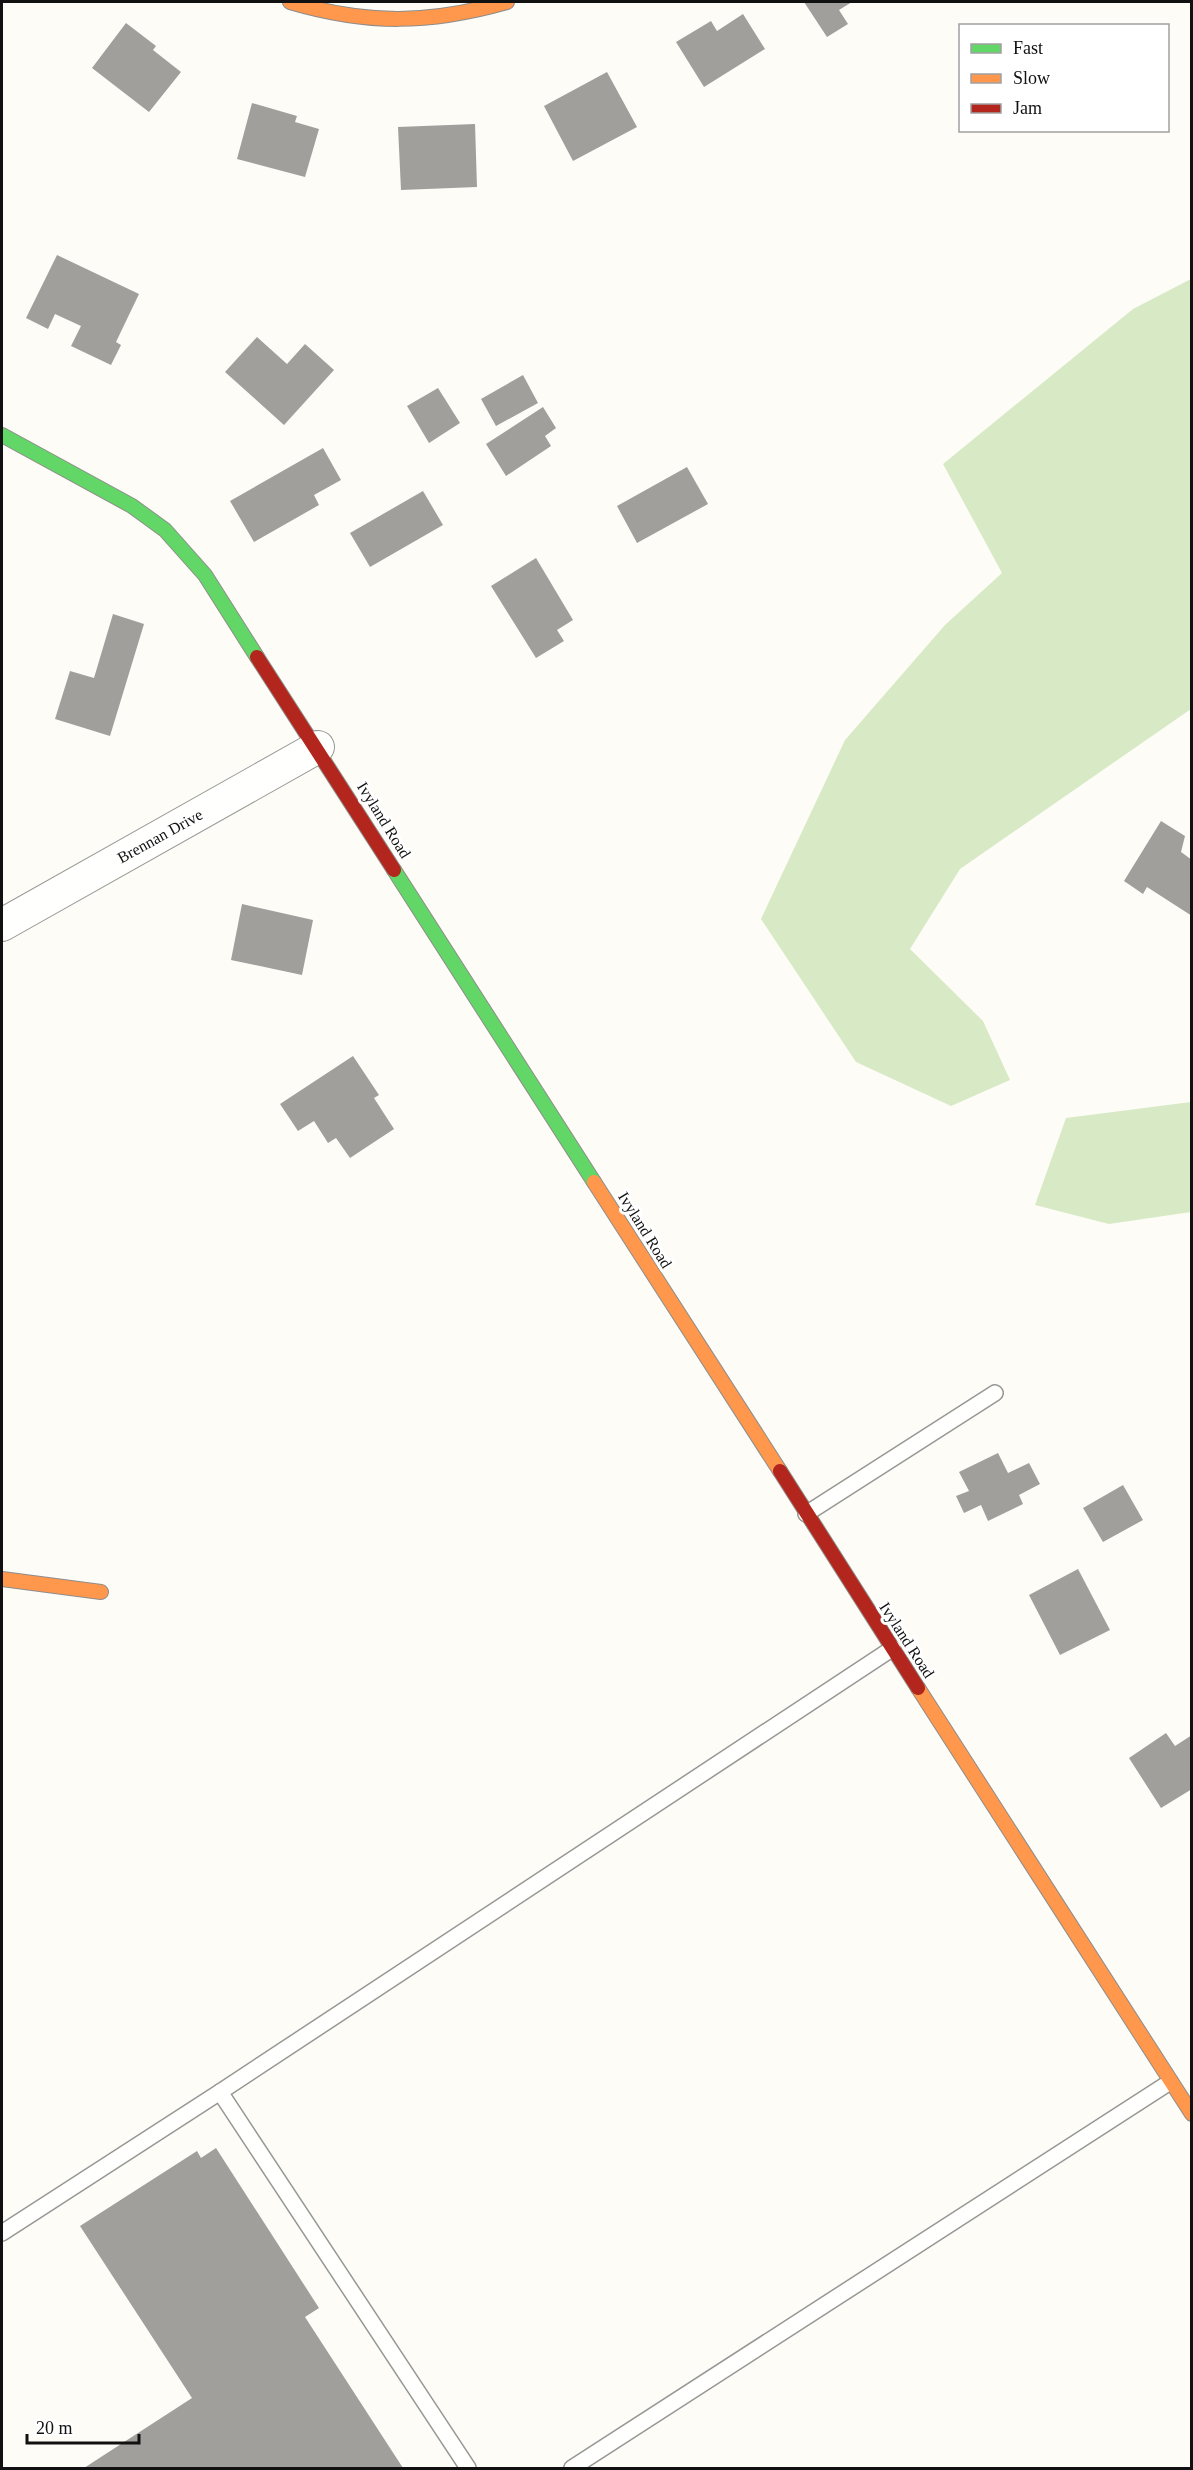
<svg xmlns="http://www.w3.org/2000/svg" width="1193" height="2470" viewBox="0 0 1193 2470" font-family="'Times New Roman',serif">
<style>
.forest{fill:#d8eac5}
.building{fill:#a19f9c}
.lines{fill:none;stroke-linecap:round;stroke-linejoin:round}
.lane-casing{stroke:#979795;stroke-width:18}
.street-casing{stroke:#979795;stroke-width:34}
.fast-casing{stroke:#8e8d8b;stroke-width:16}
.slow-casing{stroke:#8e8d8b;stroke-width:16}
.jam-casing{stroke:#8e8d8b;stroke-width:16}
.lane{stroke:#fffffe;stroke-width:15}
.street{stroke:#fffffe;stroke-width:32}
.fast{stroke:#63d668;stroke-width:14}
.slow{stroke:#ff974d;stroke-width:14}
.jam{stroke:#b3261e;stroke-width:14}
.labels{text-anchor:middle;dominant-baseline:central;stroke-width:6;stroke-linejoin:round;paint-order:stroke}
.street-label{font-size:16px;fill:#111;stroke:#fff}
</style>
<rect width="100%" height="100%" fill="#fdfcf7"/>
<!-- forest -->
<g class="forest">
<polygon points="1191,279 1191,709 960,869 910,949 983,1021 1010,1080 951,1106 856,1062 761,919 845,740 945,625 1002,573 943,464 1133,309"/>
<polygon points="1191,1102 1191,1212 1109,1224 1035,1205 1066,1118"/>
</g>
<!-- building -->
<g class="building">
<polygon points="804,2 852,2 839,10 848,24 827,37"/>
<polygon points="743,14 765,49 704,87 676,42 711,21 717,31"/>
<polygon points="126,23 156,46 153,50 181,72 149,112 92,68"/>
<polygon points="607,72 637,127 573,161 544,106"/>
<polygon points="252,103 297,116 295,122 319,129 305,177 237,159"/>
<polygon points="475,124 477,187 401,190 398,127"/>
<polygon points="57,255 139,294 116,342 121,345 111,365 71,346 81,326 55,314 48,329 26,318"/>
<polygon points="257,337 287,364 305,344 334,370 284,425 225,372"/>
<polygon points="523,375 538,403 496,426 481,399"/>
<polygon points="438,388 460,423 429,443 407,406"/>
<polygon points="543,407 556,428 545,436 551,446 506,476 486,444"/>
<polygon points="323,448 341,480 314,495 319,505 254,542 230,501"/>
<polygon points="687,467 708,504 637,543 617,506"/>
<polygon points="423,491 443,525 370,567 350,533"/>
<polygon points="536,558 573,620 557,630 564,641 536,658 491,586"/>
<polygon points="113,614 144,624 110,736 55,719 70,671 94,678"/>
<polygon points="1161,821 1185,836 1181,852 1192,860 1192,916 1147,887 1143,894 1124,881"/>
<polygon points="242,904 313,920 302,975 231,960"/>
<polygon points="353,1056 379,1095 374,1098 394,1129 350,1158 336,1138 328,1143 314,1121 298,1131 280,1104"/>
<polygon points="998,1453 1008,1473 1029,1463 1040,1484 1019,1495 1023,1504 988,1521 981,1505 964,1513 956,1496 969,1491 959,1472"/>
<polygon points="1123,1485 1143,1520 1103,1542 1083,1508"/>
<polygon points="1078,1569 1110,1630 1060,1655 1029,1595"/>
<polygon points="1166,1733 1175,1746 1192,1735 1192,1789 1161,1808 1129,1758"/>
<polygon points="216,2148 319,2308 305,2317 403,2468 84,2468 192,2398 80,2226 197,2151 201,2158"/>
</g>
<g class="lines">
<defs>
<g id="lane">
<polyline points="806,1514 995,1393"/>
<polyline points="220,2092 468,2468"/>
<polyline points="2,2233 220,2092 893,1648"/>
<polyline points="572,2468 1170,2082"/>
</g>
<polyline id="street" points="2,925 318,747"/>
<g id="fast">
<polyline points="2,435 132,506 165,530 205,575 257,657"/>
<polyline points="394,870 594,1182"/>
</g>
<g id="slow">
<path d="M290,2C368,25 429,24 507,2"/>
<polyline points="594,1182 780,1471"/>
<polyline points="2,1579 101,1592"/>
<polyline points="918,1688 1192,2114"/>
</g>
<g id="jam">
<polyline points="257,657 394,870"/>
<polyline points="780,1471 918,1688"/>
</g>
</defs>
<!-- lane casing -->
<use href="#lane" class="lane-casing"/>
<!-- street casing -->
<use href="#street" class="street-casing"/>
<!-- fast casing -->
<use href="#fast" class="fast-casing"/>
<!-- slow casing -->
<use href="#slow" class="slow-casing"/>
<!-- jam casing -->
<use href="#jam" class="jam-casing"/>
<!-- lane -->
<use href="#lane" class="lane"/>
<!-- street -->
<use href="#street" class="street"/>
<!-- fast -->
<use href="#fast" class="fast"/>
<!-- slow -->
<use href="#slow" class="slow"/>
<!-- jam -->
<use href="#jam" class="jam"/>
</g>
<g class="labels">
<!-- street labels -->
<g class="street-label">
<text transform="translate(384 820) rotate(58)">Ivyland Road</text>
<text transform="translate(160 836) rotate(-29)">Brennan Drive</text>
<text transform="translate(645 1230) rotate(58)">Ivyland Road</text>
<text transform="translate(907 1640) rotate(57)">Ivyland Road</text>
</g>
</g>
<!-- border -->
<rect width="1193" height="2470" fill="none" stroke="#111111" stroke-width="6"/>
<!-- legend -->
<rect x="959" y="24" width="210" height="108" fill="#ffffff" stroke="#a0a0a0" stroke-width="1.5"/>
<rect x="971" y="44" width="30" height="9" fill="#63d668" stroke="#a0a0a0" stroke-width="1.5"/>
<text x="1013" y="54" font-size="18" fill="#111111">Fast</text>
<rect x="971" y="74" width="30" height="9" fill="#ff974d" stroke="#a0a0a0" stroke-width="1.5"/>
<text x="1013" y="84" font-size="18" fill="#111111">Slow</text>
<rect x="971" y="104" width="30" height="9" fill="#b3261e" stroke="#a0a0a0" stroke-width="1.5"/>
<text x="1013" y="114" font-size="18" fill="#111111">Jam</text>
<!-- scale -->
<path d="M27 2434v9h112v-9" fill="none" stroke="#111111" stroke-width="3"/>
<text x="36" y="2434" font-size="18" fill="#111111" stroke="#ffffff" stroke-width="4.5" paint-order="stroke">20 m</text>
</svg>
